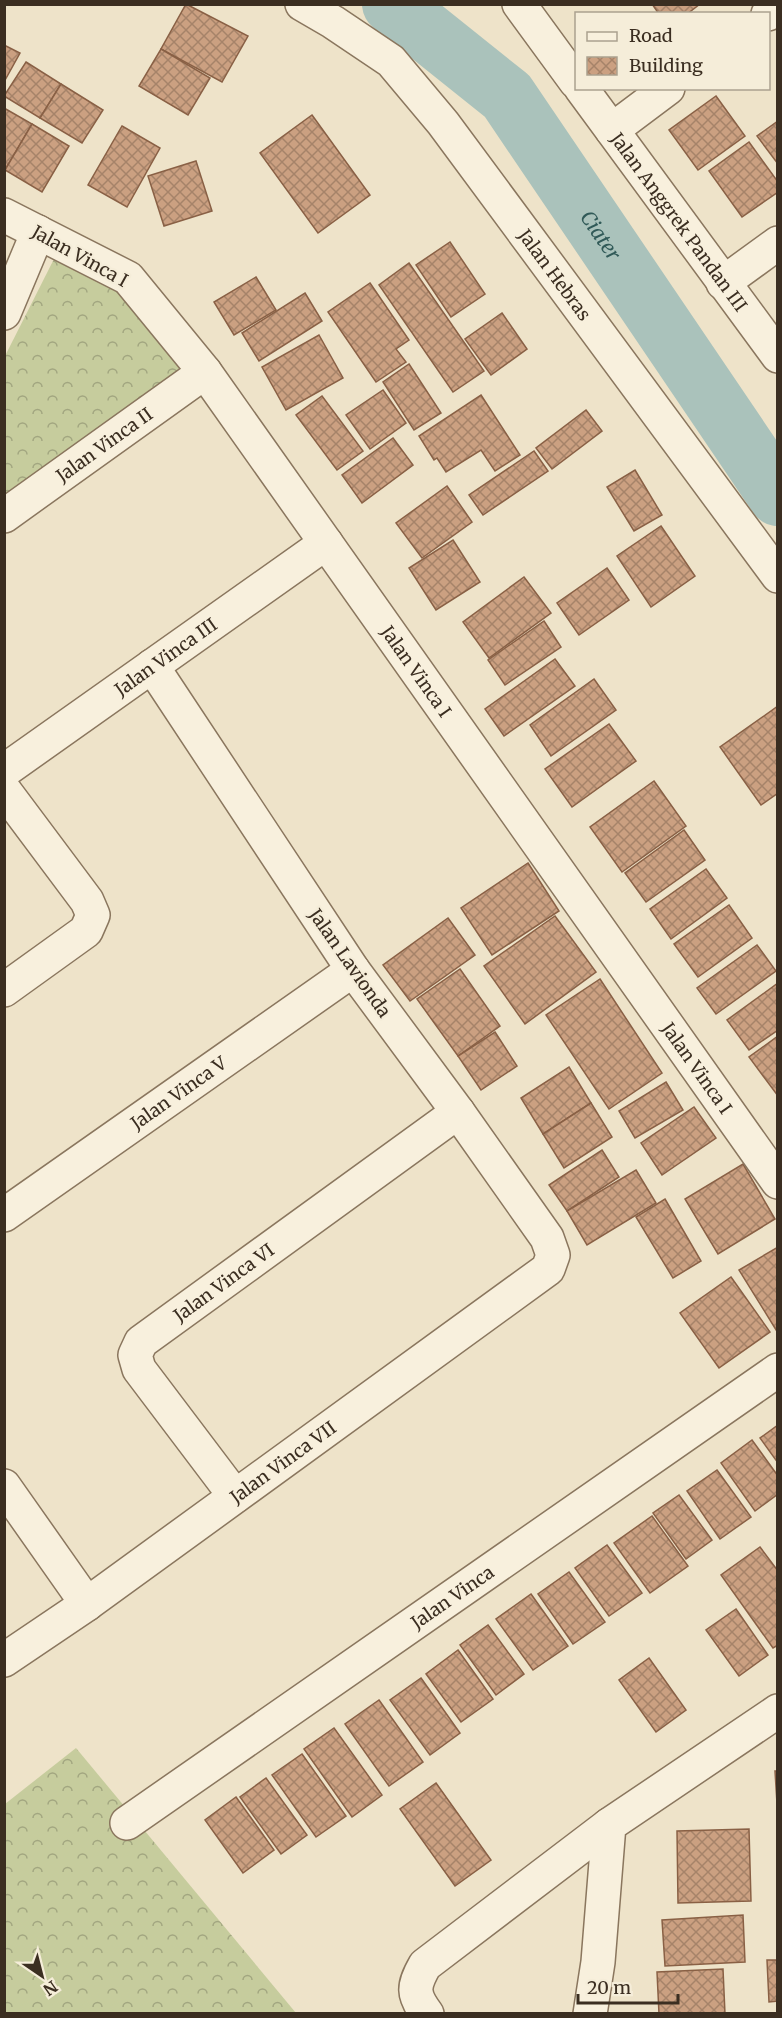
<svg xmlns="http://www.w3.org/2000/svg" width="782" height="2018" viewBox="0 0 782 2018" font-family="Merriweather,serif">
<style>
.forest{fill:url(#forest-crowns)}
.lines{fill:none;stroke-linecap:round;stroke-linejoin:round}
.river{stroke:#aac2bb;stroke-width:60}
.building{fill:url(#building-cross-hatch);stroke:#896045;stroke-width:1.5}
.street-casing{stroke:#8a765e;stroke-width:36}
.street{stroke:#f8f0dd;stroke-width:33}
.labels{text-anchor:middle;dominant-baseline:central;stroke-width:4.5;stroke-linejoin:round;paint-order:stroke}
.street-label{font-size:18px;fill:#3b2e21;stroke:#f5edd9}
.water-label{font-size:20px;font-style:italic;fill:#315a58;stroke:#f5edd9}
</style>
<defs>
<pattern id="forest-crowns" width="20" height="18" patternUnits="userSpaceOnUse" patternTransform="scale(1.5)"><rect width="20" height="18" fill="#c6cc9d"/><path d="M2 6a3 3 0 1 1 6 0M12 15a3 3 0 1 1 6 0" fill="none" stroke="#a2a680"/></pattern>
<pattern id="building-cross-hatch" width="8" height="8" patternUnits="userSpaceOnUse" patternTransform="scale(1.5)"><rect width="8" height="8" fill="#cba081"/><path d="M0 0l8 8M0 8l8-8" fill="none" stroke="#a68369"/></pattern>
</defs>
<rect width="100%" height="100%" fill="#eee3c9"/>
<!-- forest -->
<g class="forest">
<polygon points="55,257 119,291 189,377 5,508 4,358"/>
<polygon points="76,1748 296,2013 5,2014 5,1804"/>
</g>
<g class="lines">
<!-- river -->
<path class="river" id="s1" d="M392,4L507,96L778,496"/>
</g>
<!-- building -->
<g class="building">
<polygon points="186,4 248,36 222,82 161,49"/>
<polygon points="652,4 700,4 687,14 659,14"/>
<polygon points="4,45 20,53 4,82"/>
<polygon points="161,49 210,78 188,115 139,86"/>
<polygon points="26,62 61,84 40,118 4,96"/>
<polygon points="61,84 103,110 82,143 40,118"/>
<polygon points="716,96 745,136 698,170 669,130"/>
<polygon points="4,108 32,124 5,170 4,170"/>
<polygon points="312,115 370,195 318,233 260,153"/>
<polygon points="778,121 778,164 757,136"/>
<polygon points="32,124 69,146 42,192 5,170"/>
<polygon points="122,126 160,148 127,207 88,185"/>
<polygon points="749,142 778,182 778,192 742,217 709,171"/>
<polygon points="196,161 212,211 164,226 148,176"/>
<polygon points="450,242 485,294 451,317 416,265"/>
<polygon points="409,263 484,371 453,392 379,285"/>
<polygon points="256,277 276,310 234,335 214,302"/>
<polygon points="370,283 409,340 396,349 406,362 376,382 328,312"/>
<polygon points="305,293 322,321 259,361 242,333"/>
<polygon points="502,313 527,349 491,375 465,339"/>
<polygon points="319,335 343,378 286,410 262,367"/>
<polygon points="409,364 441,413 414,430 383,382"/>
<polygon points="383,390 406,423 370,449 346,415"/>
<polygon points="481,395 520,455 495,471 481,450 446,472 437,458 434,460 419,436"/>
<polygon points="322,396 363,451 337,470 296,415"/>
<polygon points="586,410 602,431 552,469 536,448"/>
<polygon points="393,438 413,465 362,503 342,475"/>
<polygon points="534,451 548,471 483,515 469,495"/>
<polygon points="635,470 662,515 634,531 607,487"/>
<polygon points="447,486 472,522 422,558 396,523"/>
<polygon points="661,526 695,576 651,607 617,556"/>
<polygon points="453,540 480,582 436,610 409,568"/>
<polygon points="607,568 629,600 579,635 557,603"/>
<polygon points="524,577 551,613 489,658 463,622"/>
<polygon points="544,621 561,647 505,685 488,660"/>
<polygon points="555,659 575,686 504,736 485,709"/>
<polygon points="594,679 616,710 551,756 530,725"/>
<polygon points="778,706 778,793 761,805 720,747"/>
<polygon points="609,724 636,761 572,807 545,769"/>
<polygon points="654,781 686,826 622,872 590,827"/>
<polygon points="684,830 705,860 646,902 625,873"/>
<polygon points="528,863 559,911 492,955 461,908"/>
<polygon points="706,869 727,898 671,939 650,909"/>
<polygon points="729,905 752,938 698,977 674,944"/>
<polygon points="555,916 596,972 525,1024 484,966"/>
<polygon points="448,918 475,955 410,1001 383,965"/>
<polygon points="757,945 776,971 716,1014 697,988"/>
<polygon points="460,969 500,1026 458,1056 417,999"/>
<polygon points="600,979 662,1073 609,1109 546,1015"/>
<polygon points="778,983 778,1030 749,1050 727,1020"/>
<polygon points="495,1032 517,1066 481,1090 458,1056"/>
<polygon points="778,1036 778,1096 749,1057"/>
<polygon points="569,1067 591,1103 543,1134 521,1098"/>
<polygon points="666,1082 683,1110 635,1138 619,1111"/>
<polygon points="591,1103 612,1137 564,1168 543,1134"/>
<polygon points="694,1107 716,1138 662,1175 641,1143"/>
<polygon points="602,1150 619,1177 567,1211 549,1185"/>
<polygon points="743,1164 775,1219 718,1254 685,1199"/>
<polygon points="636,1170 656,1203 587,1245 567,1211"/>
<polygon points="665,1199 701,1261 673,1278 636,1217"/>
<polygon points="778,1247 778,1333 739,1270"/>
<polygon points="731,1277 770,1332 719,1368 680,1313"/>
<polygon points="778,1425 778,1463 760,1438"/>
<polygon points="752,1440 778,1476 778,1494 755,1511 721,1463"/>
<polygon points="717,1470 751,1517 720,1539 687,1491"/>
<polygon points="679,1495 712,1540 686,1559 653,1513"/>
<polygon points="652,1516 688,1566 650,1593 614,1543"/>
<polygon points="607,1545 642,1593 609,1616 575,1568"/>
<polygon points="760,1547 778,1571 778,1645 773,1648 721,1575"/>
<polygon points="569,1572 605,1622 573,1644 538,1594"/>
<polygon points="531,1594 568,1646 533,1670 496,1619"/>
<polygon points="736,1609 768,1655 739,1676 706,1630"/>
<polygon points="488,1625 524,1674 496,1695 460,1645"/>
<polygon points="458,1650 493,1699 461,1722 426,1674"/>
<polygon points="649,1658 686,1710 656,1732 619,1680"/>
<polygon points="421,1678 460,1733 430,1755 390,1700"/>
<polygon points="379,1700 423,1762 389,1786 345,1724"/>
<polygon points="334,1728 382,1795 352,1817 304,1749"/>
<polygon points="302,1754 346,1816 316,1837 272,1775"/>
<polygon points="775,1771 778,1771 778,1820"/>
<polygon points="266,1778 307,1835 281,1854 240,1797"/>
<polygon points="436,1783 491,1860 455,1886 400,1809"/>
<polygon points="236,1797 274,1850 243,1873 205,1820"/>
<polygon points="749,1829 751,1901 678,1903 677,1831"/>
<polygon points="743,1915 745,1962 665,1966 662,1920"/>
<polygon points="767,1960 778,1960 778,2001 769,2002"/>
<polygon points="723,1969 725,2014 659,2014 657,1972"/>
</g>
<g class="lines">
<defs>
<g id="street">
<path id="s2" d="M302,4L333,22L391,61L443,123L778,576"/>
<polyline points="519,4 576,82"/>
<polyline points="768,14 778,7"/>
<path id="s3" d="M581,88L778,356"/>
<polyline points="612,130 668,88"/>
<path id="s4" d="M4,215L128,278L205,372L778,1182"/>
<polyline points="723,283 778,243"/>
<polyline points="4,313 38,232"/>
<path id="s5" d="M4,516L205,372"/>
<path id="s6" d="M4,771L326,543"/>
<polyline points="4,790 87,901 93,915 86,931 4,990"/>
<path id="s7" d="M4,1215L353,970"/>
<polyline points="4,1486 87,1604"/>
<path id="s8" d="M235,1496L139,1369L135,1355L141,1342L458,1112"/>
<path id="s9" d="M4,1660L87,1604L548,1269L553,1255L547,1238L458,1112L353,970L152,666"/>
<path id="s10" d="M127,1823L778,1370"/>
<path d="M427,2014C412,1994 413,1986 425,1965L609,1825"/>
<polyline points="590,2014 598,1962 609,1825 778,1711"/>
</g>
</defs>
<!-- street casing -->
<use href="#street" class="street-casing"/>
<!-- street -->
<use href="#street" class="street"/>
</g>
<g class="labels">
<!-- street labels -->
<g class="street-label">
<text stroke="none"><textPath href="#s3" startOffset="166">Jalan Anggrek Pandan III</textPath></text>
<text transform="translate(80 256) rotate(29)">Jalan Vinca I</text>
<text stroke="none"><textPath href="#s2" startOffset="375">Jalan Hebras</textPath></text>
<text stroke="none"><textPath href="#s5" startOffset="123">Jalan Vinca II</textPath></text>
<text stroke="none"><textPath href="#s6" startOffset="198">Jalan Vinca III</textPath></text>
<text stroke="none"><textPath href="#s4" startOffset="627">Jalan Vinca I</textPath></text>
<text transform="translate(350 963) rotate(55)">Jalan Lavionda</text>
<text stroke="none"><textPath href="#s4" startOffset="1113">Jalan Vinca I</textPath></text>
<text stroke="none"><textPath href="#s7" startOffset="213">Jalan Vinca V</textPath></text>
<text stroke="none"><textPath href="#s8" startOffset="290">Jalan Vinca VI</textPath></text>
<text stroke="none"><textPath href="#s9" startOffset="342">Jalan Vinca VII</textPath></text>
<text stroke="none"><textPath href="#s10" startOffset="396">Jalan Vinca</textPath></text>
</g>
<!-- water labels -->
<g class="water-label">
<text stroke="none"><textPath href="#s1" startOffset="315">Ciater</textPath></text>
</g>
</g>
<!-- border -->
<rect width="782" height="2018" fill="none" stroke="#3b2e21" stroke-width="12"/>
<!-- legend -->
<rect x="575" y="12" width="195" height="78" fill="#f5edd9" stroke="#aba18f" stroke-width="1.5"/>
<rect x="587" y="32" width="30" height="9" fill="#f8f0dd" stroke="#aba18f" stroke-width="1.5"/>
<text x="629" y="42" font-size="18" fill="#3b2e21">Road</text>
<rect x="587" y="57" width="30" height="18" fill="url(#building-cross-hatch)" stroke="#aba18f" stroke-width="1.5"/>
<text x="629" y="72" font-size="18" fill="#3b2e21">Building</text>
<!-- north arrow -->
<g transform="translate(42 1976) rotate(145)" stroke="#f5edd9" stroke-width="4.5" paint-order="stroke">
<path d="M0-4.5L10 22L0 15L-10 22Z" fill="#3b2e21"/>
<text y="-9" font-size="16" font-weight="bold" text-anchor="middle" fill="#3b2e21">N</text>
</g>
<!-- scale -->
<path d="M578 1994v9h100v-9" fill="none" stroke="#3b2e21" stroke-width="3"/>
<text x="587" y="1994" font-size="18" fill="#3b2e21" stroke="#f5edd9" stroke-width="4.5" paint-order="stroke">20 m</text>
</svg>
